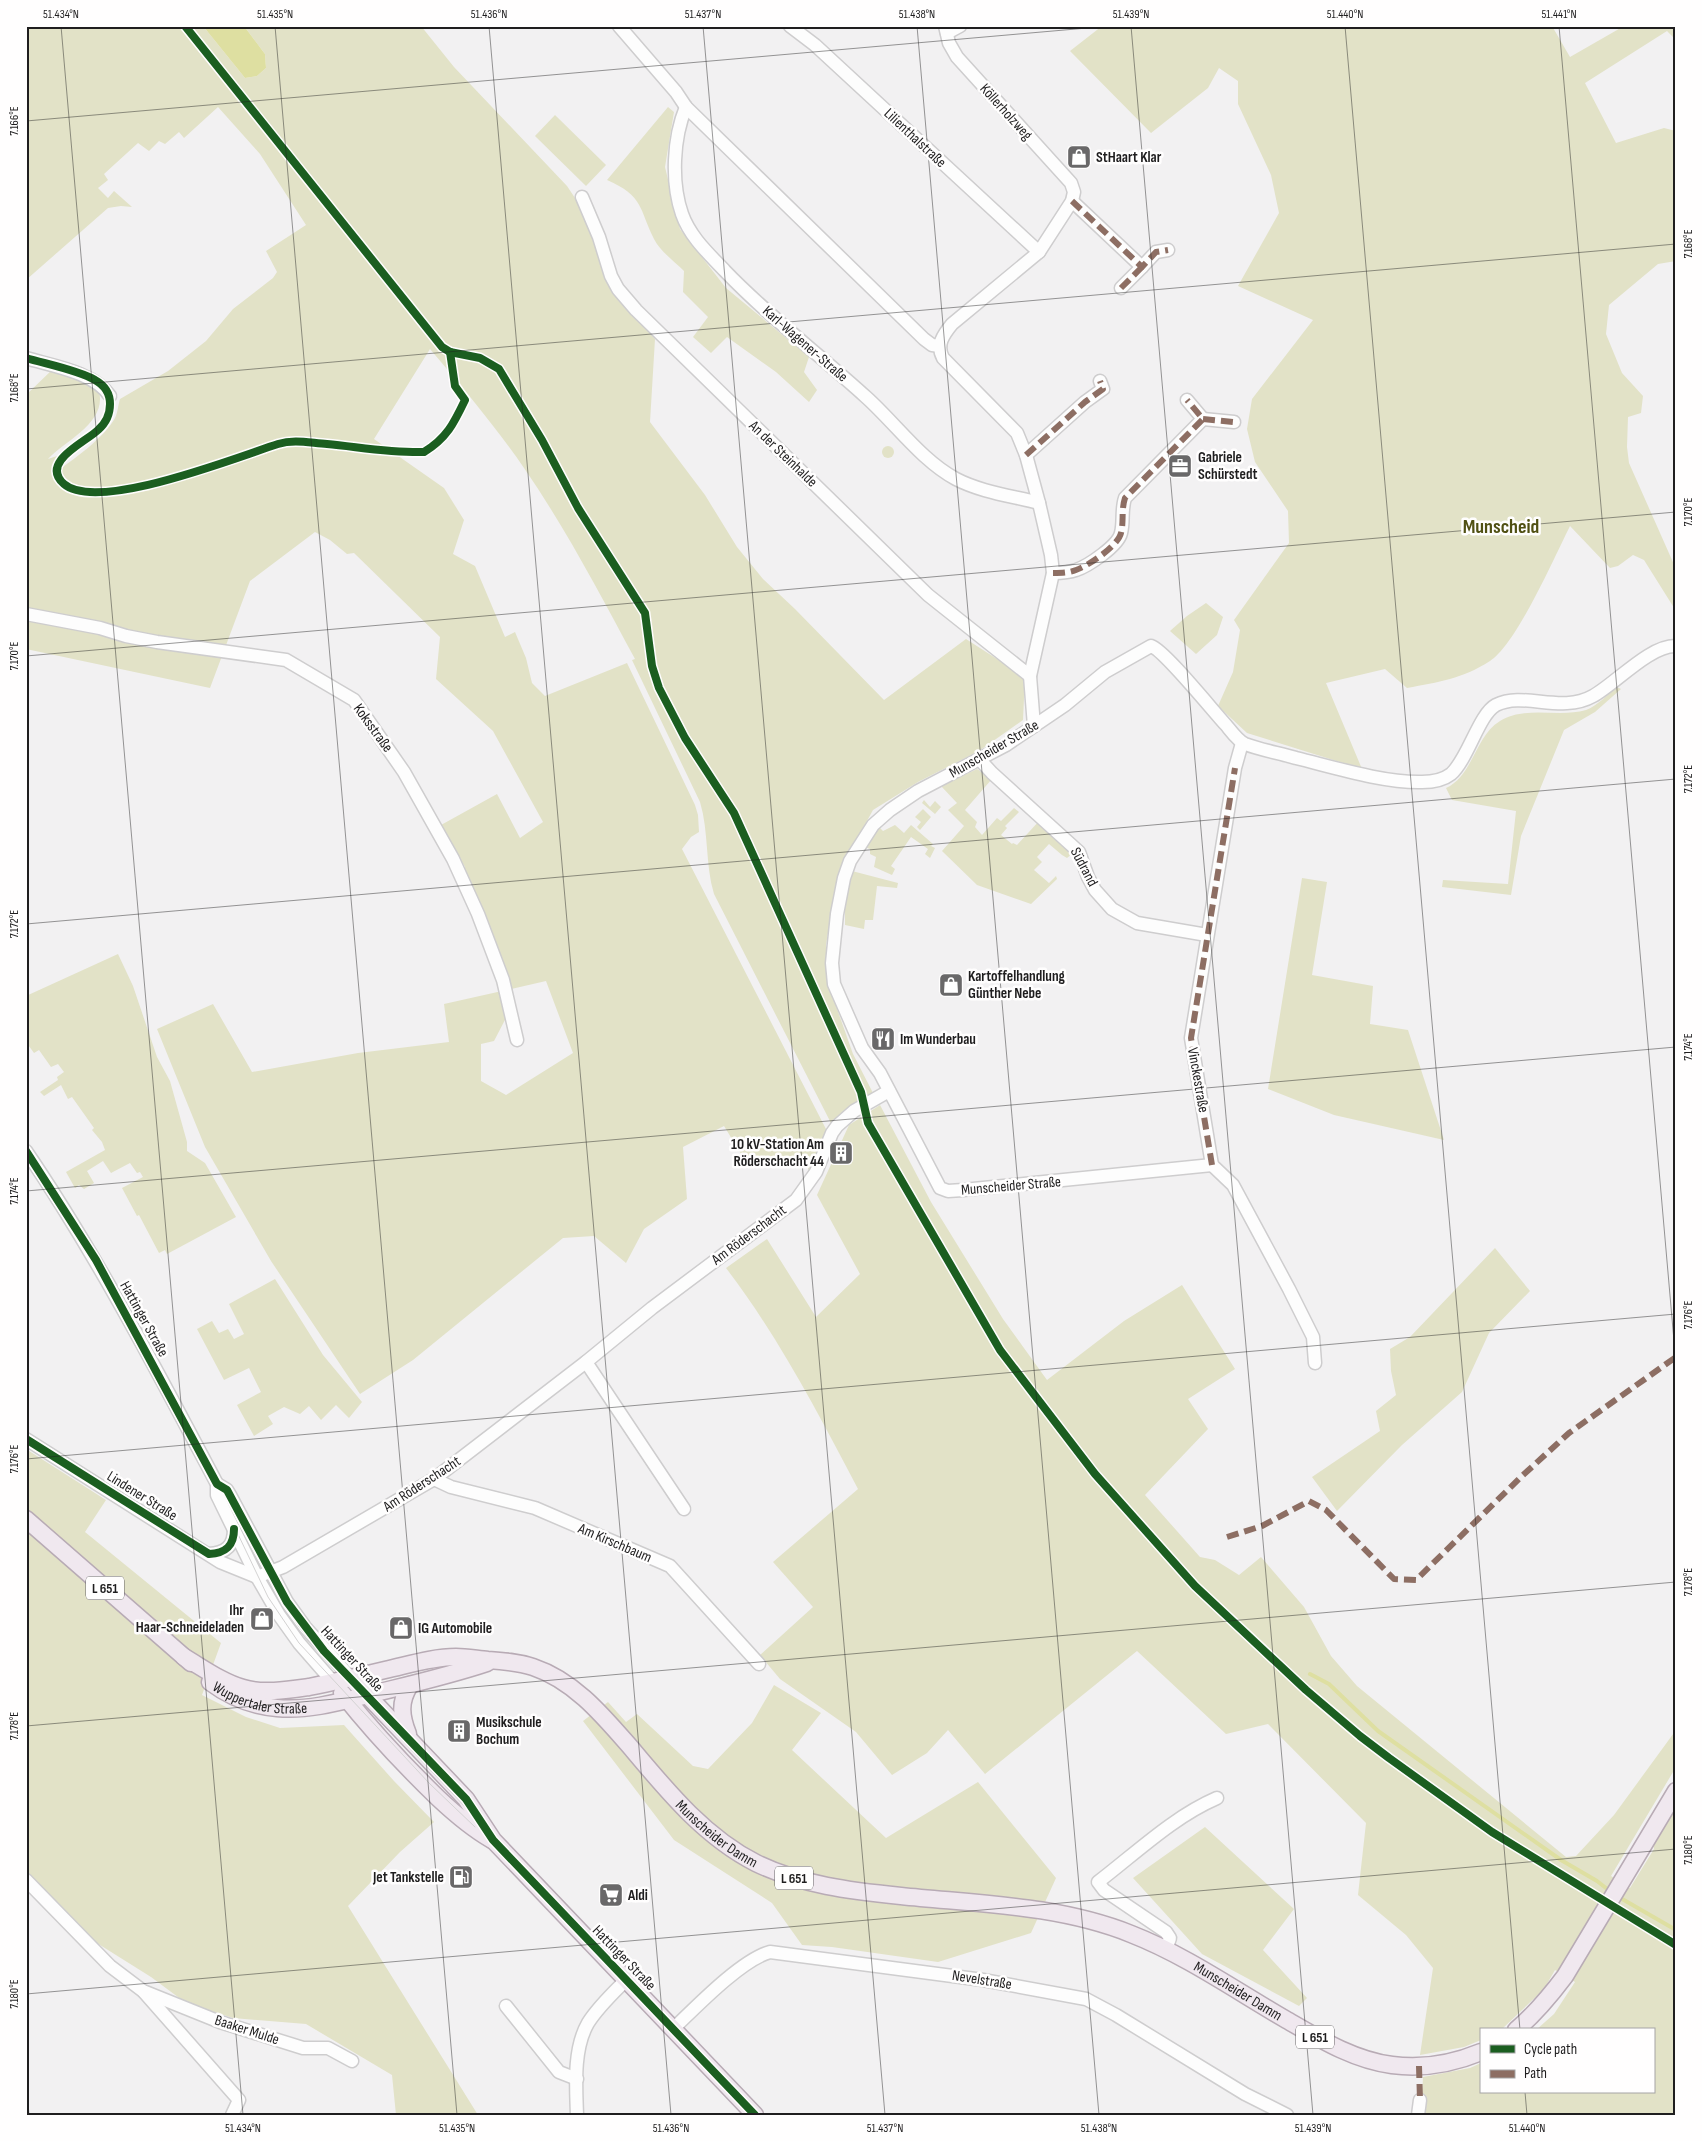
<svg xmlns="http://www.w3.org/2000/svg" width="1702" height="2141" viewBox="0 0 1702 2141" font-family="'Sofia Sans Condensed',sans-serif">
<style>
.green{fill:#e2e2c7;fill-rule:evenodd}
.water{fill:#dedfa1}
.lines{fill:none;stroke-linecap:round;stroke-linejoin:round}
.stream{stroke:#dedfa1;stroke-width:4}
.minor-casing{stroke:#cecdce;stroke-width:15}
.major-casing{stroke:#b8abb5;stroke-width:19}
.minor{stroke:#fdfdfd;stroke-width:12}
.major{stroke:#f0e8ef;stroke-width:16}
.tram{stroke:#d3d2d2;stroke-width:1}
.quiet{stroke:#8d6e63;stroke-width:6;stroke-dasharray:12 6;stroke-linecap:butt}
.cycleway-casing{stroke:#fffefe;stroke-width:11}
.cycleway{stroke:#1b5e20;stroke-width:8}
.ticks{fill:none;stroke:#1f1e1f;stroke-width:1;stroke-opacity:0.45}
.labels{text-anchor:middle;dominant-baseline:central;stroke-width:5;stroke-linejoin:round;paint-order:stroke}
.shield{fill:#fffefe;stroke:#626162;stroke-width:1}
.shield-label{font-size:14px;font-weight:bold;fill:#1f1e1f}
.street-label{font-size:15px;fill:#1f1e1f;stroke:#fffefe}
.poi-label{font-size:15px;font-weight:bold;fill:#1f1e1f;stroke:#fffefe;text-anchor:start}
.district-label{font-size:20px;font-weight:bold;fill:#505013;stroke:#fffefe}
.neatline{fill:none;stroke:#1f1e1f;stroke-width:2}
.ticks-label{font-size:12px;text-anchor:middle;fill:#1f1e1f}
</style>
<rect width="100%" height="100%" fill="#f2f1f2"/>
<!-- green -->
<g class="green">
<path d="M26,26H179L284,155L289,150L190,26H203L245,78L257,76L266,68L265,54L244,26H421L454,67L567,186L577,201L589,222L608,283L655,339L650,422L705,495L737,547L763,579L795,609L884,700L966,639L1025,677L1023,720L979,751L918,782L873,810L841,868L831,914L826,945L829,986L853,1054L873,1093L843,1114L832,1125L714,894C705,864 709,832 700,802L632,660L635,659C600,594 566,529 524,468C495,426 463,388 430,349L374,439L444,488L464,520L453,554L475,566L505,637L515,632L526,658L532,683L545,696L627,663L695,805L698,815L699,832L691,837L682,849L827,1131L809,1172L805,1157L746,1162L724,1126L683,1147L687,1199L644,1229L626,1263L594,1236L563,1238L413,1360L360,1394L271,1261L205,1147L157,1029L213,1004L252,1072L358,1053L449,1042L444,1004L502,991L453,868L465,867L441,825L497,794L520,838L543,822L493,731L436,679L440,637L354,553L347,554L330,540L315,532L250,581L210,688L26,649V395L53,369L78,377L99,391C107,423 66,440 48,459L60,455L54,466V473C72,461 105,437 115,418C118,412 118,405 120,399L168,371L206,341L233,309L273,278L277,272L266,251L306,225L260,154L218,107L184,138L179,132L165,144L159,141L149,151L138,143L104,174L108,180L98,188L108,198L114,191L132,207L121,206L108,208L26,280ZM546,981L573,1053L506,1095L481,1081V1044L494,1041L506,1018L502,991Z"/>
<path d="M1102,26H1552L1570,57L1624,26H1676V40L1667,31L1585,83L1616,143L1664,128L1676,131V261L1658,264L1609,305L1606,334L1622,373L1643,396L1641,413L1628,417L1627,447L1629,463L1676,569V611L1644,560L1633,555L1618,566L1610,568L1570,526C1555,556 1516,645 1490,661C1462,679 1439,682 1407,688L1385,669L1326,683L1362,769L1247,733L1218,706L1233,672L1240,630L1234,620L1289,543L1288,511L1255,462L1247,429L1252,399L1313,320L1238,286L1279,213L1271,175L1238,104V81L1219,68L1208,88L1151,133L1070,51Z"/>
<path d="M668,107L674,112L665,167L680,229L726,288L809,357L804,372L817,390L809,402L776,372L727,337L711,353L693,337L708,317L683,292L684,271C675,262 660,251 654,239C639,209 644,196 607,180Z"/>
<polygon points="555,115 606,165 586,186 535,136"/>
<circle cx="888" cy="452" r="6"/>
<polygon points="1206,603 1223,617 1217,635 1196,654 1170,631 1187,616"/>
<path d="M1617,687L1621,689L1595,712L1564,730L1521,836L1511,895L1442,887L1443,880L1508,884L1516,811L1452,800L1446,788C1473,776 1475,736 1500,721C1526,705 1558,718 1586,710C1597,706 1608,694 1617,687Z"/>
<polygon points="977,769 992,779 965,810 977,822 975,827 982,835 997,818 1001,821 1014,808 1019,812 1005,826 1007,828 1001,835 1012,844 1013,843 1017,845 1040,820 1069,848 1072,854 1067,858 1062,855 1049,844 1037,857 1042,862 1034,870 1049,883 1056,876 1057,879 1031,904 977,885 942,851 964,826 948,810 957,803 941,786"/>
<polygon points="924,800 930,807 935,801 941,807 935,814 922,803"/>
<polygon points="918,804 931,817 920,830 917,827 921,822 915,817 923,809"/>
<polygon points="895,825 904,833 911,825 933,844 931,846 935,848 930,858 925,854 928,849 911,837 891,866 895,869 892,875 874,867 876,857 870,854 870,849 864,847 879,827 883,831"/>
<polygon points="852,871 898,883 897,888 877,886 873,920 865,920 864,929 845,925 845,905"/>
<polygon points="1302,878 1327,882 1312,975 1373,986 1370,1024 1408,1030 1444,1140 1334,1115 1268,1089"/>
<polygon points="118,954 133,986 157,1057 170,1081 187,1142 187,1151 205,1163 236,1217 167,1254 165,1250 159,1253 139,1215 137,1216 122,1188 143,1177 140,1172 137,1173 130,1163 111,1173 103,1161 87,1171 94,1183 84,1189 79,1185 75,1188 66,1172 105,1150 102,1142 92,1130 94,1128 72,1097 68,1099 61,1085 44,1096 40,1092 58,1080 57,1077 64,1072 58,1064 51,1067 39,1050 34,1053 26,1042 26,996"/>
<path d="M880,1105L931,1202L1003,1319L1047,1380L1124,1321L1182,1285L1235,1369L1188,1399L1208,1429L1145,1495L1200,1557L1215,1560L1239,1575L1261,1557L1304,1607L1331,1656L1357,1686L1566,1857L1576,1856L1614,1815L1676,1730V1767L1611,1876L1630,1888L1654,1849L1653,1843L1676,1807V2115H1421L1423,2077L1470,2068L1481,2063V2092H1653V2030H1536L1554,2014L1575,1982L1555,1970L1544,1989L1501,2030H1481V2040L1464,2047L1420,2055L1433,1968L1406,1935L1358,1895L1366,1823L1268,1724L1226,1734L1137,1651L985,1774L948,1730L927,1753L892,1775L856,1732L780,1679L760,1655L813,1607L773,1562L858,1489C818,1413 778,1336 726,1268L767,1239L816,1317L860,1274L817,1195L849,1125Z"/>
<polygon points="1495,1248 1530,1291 1489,1333 1462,1392 1402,1445 1337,1511 1312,1477 1380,1431 1376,1411 1396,1395 1391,1371 1390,1349 1410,1337"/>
<polygon points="275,1279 323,1355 362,1402 349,1418 336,1405 321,1420 309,1406 300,1414 284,1407 268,1416 273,1424 254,1436 237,1405 261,1392 249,1368 224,1380 197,1329 212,1321 219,1333 228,1329 234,1339 244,1334 229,1304"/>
<polygon points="26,1449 106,1500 85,1532 221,1643 202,1695 246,1717 280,1728 344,1725 394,1781 434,1822 400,1852 348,1906 478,2115 396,2115 392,2075 306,2024 233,2018 186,2003 151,1977 92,1940 53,1898 26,1874"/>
<polygon points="774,1685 821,1713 792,1750 886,1838 978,1782 1056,1878 1031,1933 938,1962 832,1947 802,1945 772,1903 674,1840 583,1721 608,1702 626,1722 637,1714 693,1766 708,1769 752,1723"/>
<polygon points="1205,1827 1294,1909 1263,1950 1307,1998 1299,2006 1202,1954 1133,1878"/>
</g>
<!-- water -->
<polygon class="water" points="203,26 244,26 265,54 266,68 257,76 245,78"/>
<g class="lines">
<!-- stream -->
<g class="stream">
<polyline points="1310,1674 1329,1684 1378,1731 1561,1860 1597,1881 1611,1892"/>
<polyline points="1617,1896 1676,1930"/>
</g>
<defs>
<g id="minor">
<polyline points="619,26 676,92 686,107 924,339 932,345 940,346"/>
<polyline points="790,26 815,45 1039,252"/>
<path d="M945,26L949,43L957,57L1071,183L1074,192L1072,201L1039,252L952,324C943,335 936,345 943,358L1017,433L1026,455L1039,503L1051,555L1053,573L1030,676L1034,726"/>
<polyline points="947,33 960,26"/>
<path d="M686,107C673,138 671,182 682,214C690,237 709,254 725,271C769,317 820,355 866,397C895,423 922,461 956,479C981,492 1012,496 1039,503"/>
<polyline points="582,197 599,237 611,276 618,289 636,310 928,595 1030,676"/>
<polyline points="1072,201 1142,267 1156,252 1168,250"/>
<polyline points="1121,288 1142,267"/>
<path d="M26,358C53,366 94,372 110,396"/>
<polyline points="1203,419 1234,422"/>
<polyline points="1026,455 1085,402 1103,389 1100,381"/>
<path d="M1053,573C1061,573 1068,573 1076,570C1088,566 1118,546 1121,533C1124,522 1121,510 1125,498L1203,419L1187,400"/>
<polyline points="26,614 100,628 126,636 157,642 286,660 354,700 404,772 453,859 478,914 503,980 517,1040"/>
<polyline points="1242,743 1235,768 1191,1038 1212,1165 1233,1185 1289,1289 1313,1337 1315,1363"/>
<polyline points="980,760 992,773 1079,852 1088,877 1095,890 1112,909 1137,923 1207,935"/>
<path d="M26,1151C98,1257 157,1371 217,1484V1495L257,1577L279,1615L299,1643L333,1682"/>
<path d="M1212,1165L963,1190L948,1191L940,1188L880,1073L862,1048L834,984L832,963L837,914L844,878L850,861L873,825L890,810L918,791L1006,745L1065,705L1105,672L1151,646C1164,650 1213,711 1226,725C1231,731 1238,741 1245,744C1261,750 1279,753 1296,758C1333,767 1384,783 1422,782C1432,782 1442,781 1451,774C1468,759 1479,714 1496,705C1524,691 1561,714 1593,696C1615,684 1650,645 1676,646"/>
<polyline points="586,1362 684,1509"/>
<polyline points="26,1439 220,1562 257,1577"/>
<polyline points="434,1479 451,1487 535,1508 670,1566 759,1664"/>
<polyline points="217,1484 227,1490 230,1495 287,1602 305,1627 351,1678"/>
<path d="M209,1554C226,1553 234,1546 234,1529"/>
<polyline points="257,1577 283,1567 434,1479 586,1362 652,1308 796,1200 816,1172 832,1133 837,1126 854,1111 889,1091"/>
<polyline points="26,1880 110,1966 143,1991 220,2022 303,2048 328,2048 352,2061"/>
<path d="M1166,1950L1170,1938L1166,1932L1104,1890L1098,1882C1136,1853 1173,1817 1217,1798"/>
<polyline points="144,1992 239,2100 232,2115"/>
<polyline points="506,2006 559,2072 577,2079"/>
<path d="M673,2029C696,2007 741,1960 770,1952L983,1980L1086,1999L1116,2015L1245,2094L1287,2115"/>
<path d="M577,2115C576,2086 573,2049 588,2023C598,2007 613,1993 626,1980"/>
<polyline points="1418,2115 1420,2100"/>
</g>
<g id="major">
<polyline points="26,1519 191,1663"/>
<path id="s1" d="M184,1657C203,1668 222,1682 243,1688C263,1694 288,1690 309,1687C334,1682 360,1676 385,1670C408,1665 432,1657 456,1657C466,1657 477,1659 488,1660C503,1661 518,1662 533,1667C575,1681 604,1717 632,1749C668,1792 705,1837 756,1863C801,1885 851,1891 901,1896C978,1904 1059,1905 1131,1934C1185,1955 1235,1990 1285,2019C1318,2038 1353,2060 1392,2065C1422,2069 1452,2064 1481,2052"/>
<polyline points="351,1678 466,1799 493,1840 755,2115"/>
<path id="s2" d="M210,1682C230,1697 253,1706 277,1708C307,1711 340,1702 368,1695C408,1685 448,1676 487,1663"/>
<path d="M342,1693C372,1731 404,1765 438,1798C455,1814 471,1828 492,1840"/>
<path d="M408,1734C401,1716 399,1702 410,1685"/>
<path d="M1516,2030C1535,2014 1550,1996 1565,1976L1676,1791"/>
</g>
</defs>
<!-- minor casing -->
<use href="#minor" class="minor-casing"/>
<!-- major casing -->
<use href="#major" class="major-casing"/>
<!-- minor -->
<use href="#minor" class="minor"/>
<!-- major -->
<use href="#major" class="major"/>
<!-- tram -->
<g class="tram">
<polyline points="26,1146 55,1189 116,1290 273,1586 299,1627 320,1653 534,1880 760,2115"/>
<polyline points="236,1530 268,1597 299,1643 429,1783 475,1827"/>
</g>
<!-- quiet -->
<g class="quiet">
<polyline points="1072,201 1142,267 1156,252 1168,250"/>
<polyline points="1121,288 1142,267"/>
<polyline points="1203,419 1234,422"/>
<polyline points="1026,455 1085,402 1103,389 1100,381"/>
<path d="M1053,573C1061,573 1068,573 1076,570C1088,566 1118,546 1121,533C1124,522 1121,510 1125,498L1203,419L1187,400"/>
<polyline points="1212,1165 1191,1038 1235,768"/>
<polyline points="1227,1537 1262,1526 1309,1501 1326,1510 1394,1579 1416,1580 1522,1476 1569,1433 1676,1357"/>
<polyline points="1419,2066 1420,2100"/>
</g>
<defs>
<g id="cycleway">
<polyline points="185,26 442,347 450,352 480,358 499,369 542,440 578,508 645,613 652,666 659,688 685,738 734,813 861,1092 868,1123 1000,1350 1095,1474 1195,1586 1306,1690 1360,1736 1389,1758 1492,1832 1676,1945"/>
<path d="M26,358C46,364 78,370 95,380C104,385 110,393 110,404C110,414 106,423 98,430C86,442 39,462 64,484C97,513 237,457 278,444C294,439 310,443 327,444C359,447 392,453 424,452C447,438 454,423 465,400L455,386L450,352"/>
<polyline points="26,1151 96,1260 217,1484 227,1490 287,1602 324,1651 466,1799 493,1840 755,2115"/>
<path d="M26,1439L209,1554C226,1553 234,1546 234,1529"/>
</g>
</defs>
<!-- cycleway casing -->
<use href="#cycleway" class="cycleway-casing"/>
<!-- cycleway -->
<use href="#cycleway" class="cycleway"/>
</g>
<!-- ticks -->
<path class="ticks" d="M61,26L243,2115M275,26L457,2115M489,26L671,2115M703,26L885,2115M917,26L1099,2115M1131,26L1313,2115M1345,26L1520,2030M1559,26L1676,1364M26,121L1110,26M26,389L1676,244M26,656L1676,512M26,924L1676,779M26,1191L1676,1047M26,1459L1676,1314M26,1726L1676,1582M26,1994L1676,1849M26,2080L29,2115M1525,2092L1527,2115"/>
<!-- icons -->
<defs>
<symbol id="shop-square" viewBox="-11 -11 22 22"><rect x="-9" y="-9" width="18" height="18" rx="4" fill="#696869" stroke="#fffefe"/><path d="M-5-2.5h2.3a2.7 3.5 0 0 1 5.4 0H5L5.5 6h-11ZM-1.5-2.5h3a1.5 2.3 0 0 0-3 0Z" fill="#fff"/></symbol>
<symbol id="office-square" viewBox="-11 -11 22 22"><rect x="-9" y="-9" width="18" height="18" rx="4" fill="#696869" stroke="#fffefe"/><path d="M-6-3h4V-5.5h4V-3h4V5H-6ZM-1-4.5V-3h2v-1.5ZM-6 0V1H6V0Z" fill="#fff"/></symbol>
<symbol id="restaurant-square" viewBox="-11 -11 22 22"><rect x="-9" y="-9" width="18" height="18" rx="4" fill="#696869" stroke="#fffefe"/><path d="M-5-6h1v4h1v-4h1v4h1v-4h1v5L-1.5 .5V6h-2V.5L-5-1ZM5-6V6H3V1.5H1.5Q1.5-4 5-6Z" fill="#fff"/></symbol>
<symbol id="building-square" viewBox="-11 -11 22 22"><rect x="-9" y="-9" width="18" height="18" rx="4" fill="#696869" stroke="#fffefe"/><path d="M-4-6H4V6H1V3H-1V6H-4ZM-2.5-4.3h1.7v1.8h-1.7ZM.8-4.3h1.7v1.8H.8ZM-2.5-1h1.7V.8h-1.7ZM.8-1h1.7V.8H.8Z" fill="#fff"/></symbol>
<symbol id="fuel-square" viewBox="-11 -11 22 22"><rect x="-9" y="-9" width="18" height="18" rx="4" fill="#696869" stroke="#fffefe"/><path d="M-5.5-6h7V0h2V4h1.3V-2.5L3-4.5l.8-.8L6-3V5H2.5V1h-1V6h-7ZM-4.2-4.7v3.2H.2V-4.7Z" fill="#fff"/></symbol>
<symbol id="supermarket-square" viewBox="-11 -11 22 22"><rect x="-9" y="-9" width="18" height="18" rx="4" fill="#696869" stroke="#fffefe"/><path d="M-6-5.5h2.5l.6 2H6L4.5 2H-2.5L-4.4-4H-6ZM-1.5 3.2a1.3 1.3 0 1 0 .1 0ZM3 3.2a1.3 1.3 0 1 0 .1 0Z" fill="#fff"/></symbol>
</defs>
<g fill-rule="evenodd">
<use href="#shop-square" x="1065" y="143" width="28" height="28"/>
<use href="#office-square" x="1166" y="452" width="28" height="28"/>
<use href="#shop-square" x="937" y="971" width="28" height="28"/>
<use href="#restaurant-square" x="869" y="1025" width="28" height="28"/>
<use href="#building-square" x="827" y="1139" width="28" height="28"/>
<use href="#shop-square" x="248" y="1605" width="28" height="28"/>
<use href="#shop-square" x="387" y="1614" width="28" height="28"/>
<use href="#building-square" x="445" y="1717" width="28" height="28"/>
<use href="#fuel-square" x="447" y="1863" width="28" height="28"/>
<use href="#supermarket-square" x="597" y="1881" width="28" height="28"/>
</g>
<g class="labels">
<!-- shield labels -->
<g class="shield">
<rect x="86" y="1576.5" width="38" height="23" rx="4"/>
<rect x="775" y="1866.5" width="38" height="23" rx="4"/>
<rect x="1296" y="2025.5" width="38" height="23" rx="4"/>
</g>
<g class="shield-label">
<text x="105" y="1588">L 651</text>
<text x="794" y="1878">L 651</text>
<text x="1315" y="2037">L 651</text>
</g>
<!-- street labels -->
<g class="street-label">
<text transform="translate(1006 112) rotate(48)">Köllerholzweg</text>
<text transform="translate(915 138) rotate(43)">Lilienthalstraße</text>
<text transform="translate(805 344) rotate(41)">Karl-Wagener-Straße</text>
<text transform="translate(783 454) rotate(44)">An der Steinhalde</text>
<text transform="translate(373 728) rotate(54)">Koksstraße</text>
<text transform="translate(994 749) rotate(-30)">Munscheider Straße</text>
<text transform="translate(1084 867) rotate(62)">Südrand</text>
<text transform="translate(1198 1080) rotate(80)">Vinckestraße</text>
<text transform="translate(1011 1186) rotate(-5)">Munscheider Straße</text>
<text transform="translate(749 1235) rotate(-37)">Am Röderschacht</text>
<text transform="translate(144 1319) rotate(61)">Hattinger Straße</text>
<text transform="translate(422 1484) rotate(-33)">Am Röderschacht</text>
<text transform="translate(142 1496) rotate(32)">Lindener Straße</text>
<text transform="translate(615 1543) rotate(23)">Am Kirschbaum</text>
<text transform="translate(352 1659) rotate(47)">Hattinger Straße</text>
<text stroke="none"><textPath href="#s2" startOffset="54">Wuppertaler Straße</textPath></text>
<text stroke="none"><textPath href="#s1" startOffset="612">Munscheider Damm</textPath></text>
<text transform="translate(624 1958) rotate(46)">Hattinger Straße</text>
<text transform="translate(982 1980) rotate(9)">Nevelstraße</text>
<text stroke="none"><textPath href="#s1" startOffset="1166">Munscheider Damm</textPath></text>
<text transform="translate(247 2030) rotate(18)">Baaker Mulde</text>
</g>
<!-- poi labels -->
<g class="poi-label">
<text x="1096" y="157">StHaart Klar</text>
<text x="1198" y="457">Gabriele<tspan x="1198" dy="17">Schürstedt</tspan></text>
<text x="968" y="976">Kartoffelhandlung<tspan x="968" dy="17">Günther Nebe</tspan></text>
<text x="900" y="1039">Im Wunderbau</text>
<text x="824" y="1144" text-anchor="end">10 kV-Station Am<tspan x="824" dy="17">Röderschacht 44</tspan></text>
<text x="244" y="1610" text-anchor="end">Ihr<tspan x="244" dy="17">Haar-Schneideladen</tspan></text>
<text x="418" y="1628">IG Automobile</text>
<text x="476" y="1722">Musikschule<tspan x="476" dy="17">Bochum</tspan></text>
<text x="444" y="1877" text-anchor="end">Jet Tankstelle</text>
<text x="628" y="1895">Aldi</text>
</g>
<!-- district labels -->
<g class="district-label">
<text x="1501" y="527">Munscheid</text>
</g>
</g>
<!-- border -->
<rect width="1702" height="2141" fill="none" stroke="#fffefe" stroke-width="55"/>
<!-- legend -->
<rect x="1480" y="2028" width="175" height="65" fill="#fffefe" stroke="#a5a4a5"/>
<rect x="1490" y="2045" width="25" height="8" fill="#1b5e20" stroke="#a5a4a5"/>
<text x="1524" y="2054" font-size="15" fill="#1f1e1f">Cycle path</text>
<rect x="1490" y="2070" width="25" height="8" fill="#8d6e63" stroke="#a5a4a5"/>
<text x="1524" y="2078" font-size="15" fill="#1f1e1f">Path</text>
<rect x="28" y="28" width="1646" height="2086" class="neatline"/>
<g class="ticks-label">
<text x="61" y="18">51.434°N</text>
<text x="275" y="18">51.435°N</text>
<text x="489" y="18">51.436°N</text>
<text x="703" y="18">51.437°N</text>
<text x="917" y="18">51.438°N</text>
<text x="1131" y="18">51.439°N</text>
<text x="1345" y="18">51.440°N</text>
<text x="1559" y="18">51.441°N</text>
<text transform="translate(14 121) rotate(-90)" y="4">7.166°E</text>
<text transform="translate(1688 244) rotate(-90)" y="4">7.168°E</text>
<text transform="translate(14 388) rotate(-90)" y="4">7.168°E</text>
<text transform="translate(1688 512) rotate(-90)" y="4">7.170°E</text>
<text transform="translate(14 656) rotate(-90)" y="4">7.170°E</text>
<text transform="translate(1688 779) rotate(-90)" y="4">7.172°E</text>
<text transform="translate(14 924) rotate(-90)" y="4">7.172°E</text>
<text transform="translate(1688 1047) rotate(-90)" y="4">7.174°E</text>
<text transform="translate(14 1191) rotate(-90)" y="4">7.174°E</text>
<text transform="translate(1688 1315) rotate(-90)" y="4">7.176°E</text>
<text transform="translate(14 1459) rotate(-90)" y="4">7.176°E</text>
<text transform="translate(1688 1582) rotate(-90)" y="4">7.178°E</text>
<text transform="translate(14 1726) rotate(-90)" y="4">7.178°E</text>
<text transform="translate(1688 1850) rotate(-90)" y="4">7.180°E</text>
<text transform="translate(14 1994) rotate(-90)" y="4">7.180°E</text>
<text x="243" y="2132">51.434°N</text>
<text x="457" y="2132">51.435°N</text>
<text x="671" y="2132">51.436°N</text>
<text x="885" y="2132">51.437°N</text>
<text x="1099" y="2132">51.438°N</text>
<text x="1313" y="2132">51.439°N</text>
<text x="1527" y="2132">51.440°N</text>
</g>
</svg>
